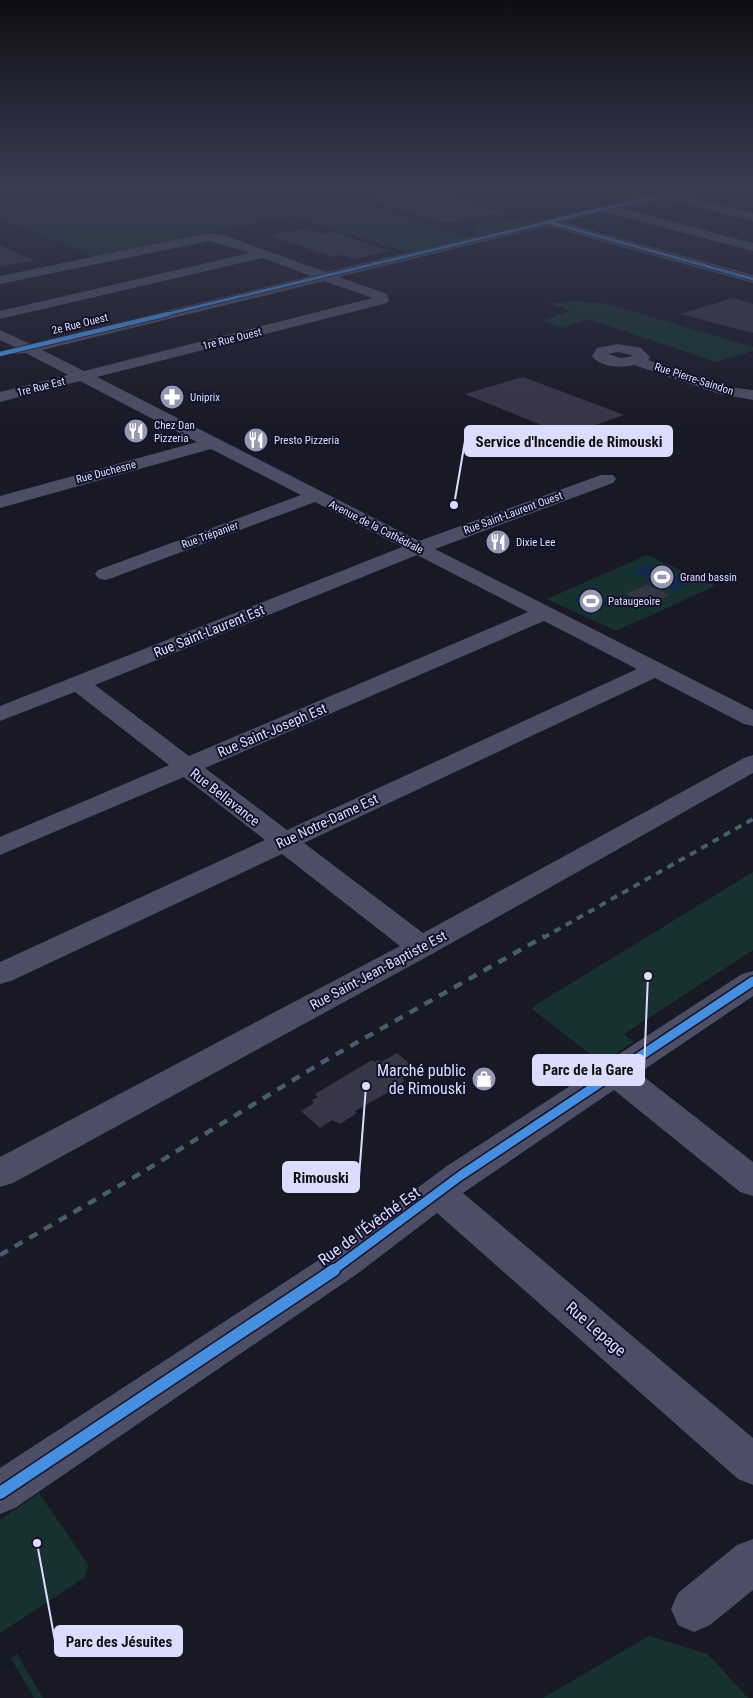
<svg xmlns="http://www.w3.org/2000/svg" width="753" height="1698" viewBox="0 0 753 1698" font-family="'Roboto Condensed',sans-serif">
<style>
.green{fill:#16312f}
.water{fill:#112b4c}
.building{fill:#373646}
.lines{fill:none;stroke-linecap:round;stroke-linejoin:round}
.minor{fill:#4d4e65;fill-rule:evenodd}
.rail-far1{stroke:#475e6c;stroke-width:4;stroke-dasharray:7 6;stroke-linecap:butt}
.rail{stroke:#475e6c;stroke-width:4.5;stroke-dasharray:9 8;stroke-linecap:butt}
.cycleway-far3-casing{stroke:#14122b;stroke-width:4.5}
.cycleway-far2-casing{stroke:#14122b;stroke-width:6}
.cycleway-far1-casing{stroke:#14122b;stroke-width:12}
.cycleway-casing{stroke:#14122b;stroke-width:15}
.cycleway-far3{stroke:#468fdf;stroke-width:3}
.cycleway-far2{stroke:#468fdf;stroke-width:4.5}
.cycleway-far1{stroke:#468fdf;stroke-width:9}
.cycleway{stroke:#468fdf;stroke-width:12}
.labels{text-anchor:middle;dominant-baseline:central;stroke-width:4;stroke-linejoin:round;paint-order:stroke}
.far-street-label{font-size:11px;fill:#dddcfe;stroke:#14122b}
.far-poi-label{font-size:11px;fill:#dddcfe;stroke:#14122b;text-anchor:start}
.street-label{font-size:14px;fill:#dddcfe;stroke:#14122b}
.near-poi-label{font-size:16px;fill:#dddcfe;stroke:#14122b;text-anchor:end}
.near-street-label{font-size:16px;fill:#dddcfe;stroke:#14122b}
.leader{fill:none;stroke:#dddcfe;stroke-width:2}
.callout-dot{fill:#dddcfe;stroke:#14122b;stroke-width:2}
.callout{fill:#dddcfe;stroke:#dddcfe;stroke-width:2}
.callout-label{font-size:15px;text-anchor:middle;font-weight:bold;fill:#111}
</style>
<rect width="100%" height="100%" fill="#191825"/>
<!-- green -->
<g class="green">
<polygon points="0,190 365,190 344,199 469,237 406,252 291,216 95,257 0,218"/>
<polygon points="515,220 533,222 479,235 474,230 475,227 490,221"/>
<polygon points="575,301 607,304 753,347 753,351 716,362 588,319 563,328 541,320 571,311 548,303"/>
<polygon points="647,555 715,586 616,631 547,599"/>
<polygon points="753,872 753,950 624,1034 633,1042 604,1062 598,1060 532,1009 534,1006"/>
<polygon points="39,1493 89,1566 84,1578 0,1633 0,1520"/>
<polygon points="649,1636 708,1654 748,1698 543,1698"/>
<polygon points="17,1654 20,1659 43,1698 34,1698 12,1660 11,1658"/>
</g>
<!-- water -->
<g class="water">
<polygon points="649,563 692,582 675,591 631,572"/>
<polygon points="590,592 610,602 592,610 572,600"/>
</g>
<!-- building -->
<g class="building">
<polygon points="416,190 424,190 504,213 465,220 461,223 437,221 368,201"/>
<polygon points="305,228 325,234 334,232 390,251 353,259 341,255 334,257 269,236"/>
<polygon points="0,245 34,260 0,267"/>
<polygon points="733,298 753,304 753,333 680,314"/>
<polygon points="523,377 566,393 624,415 566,435 465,394"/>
<polygon points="647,585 653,587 670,595 649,605 626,594"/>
<polygon points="397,1053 416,1069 402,1078 405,1081 401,1083 403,1084 355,1111 357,1113 340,1124 332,1120 320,1128 301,1111 314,1103 312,1100 318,1097 315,1094 372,1060 374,1062 378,1060 381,1062"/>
</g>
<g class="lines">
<!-- minor -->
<g class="minor">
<path d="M678,190H700L683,196L753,213V221L668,199L620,208L753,243V251L605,212L561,222L753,275V283L547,226L339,277L387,294L389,300L387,303L97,377L419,541L601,475H613L616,479L613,483L435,549L753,710V726L744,724L655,678L304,843L423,933L744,758L753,755V773L432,954L13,1183L0,1187V1157L400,946L282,854L11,981L0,984V962L265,840L184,777L0,855V837L169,765L75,692L0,721V706L402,547L315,502L112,578L105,580L98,578L95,574L98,570L301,495L211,449L0,508V496L197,442L80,381L0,402V392L68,375L26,353L13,354L10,351L15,347L0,340V330L30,344L311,276L263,258L0,319V311L250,253L209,241L0,284V276L209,233L223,235L326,272L606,205ZM324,281L373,298L84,371L42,350ZM417,555L528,612L189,756L95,685ZM544,621L637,669L287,830L205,768Z"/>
<path d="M618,344L641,348L650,357L648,360L729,387L753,390V400L720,394L634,365C621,368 601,368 592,356L597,348ZM618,352L631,355L633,356L621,358L608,354Z"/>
<polygon points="753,971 753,996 639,1073 753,1162 753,1196 740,1192 614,1090 463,1193 753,1438 753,1485 738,1479 437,1213 357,1274 15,1508 0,1514 0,1468 331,1252 447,1166 742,974"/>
<polygon points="753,1539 753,1590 710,1625 694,1632 678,1625 671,1609 678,1593 737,1545"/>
</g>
<!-- rail-far1 -->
<polyline class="rail-far1" points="543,938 753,819"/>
<!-- rail -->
<polyline class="rail" points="0,1255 141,1173 326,1060 545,936"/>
<defs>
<g id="cycleway-far3">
<polyline points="548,222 753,279"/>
<polyline points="163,315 606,208 695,190"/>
</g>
<polyline id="cycleway-far2" points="0,354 168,314"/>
<polyline id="cycleway-far1" points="332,1271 460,1176 753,981"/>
<polyline id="cycleway" points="0,1493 334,1270"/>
</defs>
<!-- cycleway-far3 casing -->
<use href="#cycleway-far3" class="cycleway-far3-casing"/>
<!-- cycleway-far2 casing -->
<use href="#cycleway-far2" class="cycleway-far2-casing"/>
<!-- cycleway-far1 casing -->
<use href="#cycleway-far1" class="cycleway-far1-casing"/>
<!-- cycleway casing -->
<use href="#cycleway" class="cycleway-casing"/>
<!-- cycleway-far3 -->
<use href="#cycleway-far3" class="cycleway-far3"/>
<!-- cycleway-far2 -->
<use href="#cycleway-far2" class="cycleway-far2"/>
<!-- cycleway-far1 -->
<use href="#cycleway-far1" class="cycleway-far1"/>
<!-- cycleway -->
<use href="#cycleway" class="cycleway"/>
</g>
<!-- sky -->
<linearGradient id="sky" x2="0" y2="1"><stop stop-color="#0e0d14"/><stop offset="0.44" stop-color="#383d51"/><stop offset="1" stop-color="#383d51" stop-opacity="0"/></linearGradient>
<rect width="753" height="428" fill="url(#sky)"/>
<!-- icons -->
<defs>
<symbol id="pharmacy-disc" viewBox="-11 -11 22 22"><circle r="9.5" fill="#9897b2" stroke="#14122b"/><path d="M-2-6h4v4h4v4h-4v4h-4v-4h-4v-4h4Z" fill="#fff"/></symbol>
<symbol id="restaurant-disc" viewBox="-11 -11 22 22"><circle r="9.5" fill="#9897b2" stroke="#14122b"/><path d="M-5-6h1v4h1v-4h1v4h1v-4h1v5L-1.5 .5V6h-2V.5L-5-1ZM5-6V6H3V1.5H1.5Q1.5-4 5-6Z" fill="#fff"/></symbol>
<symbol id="stadium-disc" viewBox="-11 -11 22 22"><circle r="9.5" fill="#9897b2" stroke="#14122b"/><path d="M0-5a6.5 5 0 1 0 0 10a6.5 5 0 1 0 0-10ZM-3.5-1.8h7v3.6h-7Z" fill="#fff"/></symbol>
<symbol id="shop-disc" viewBox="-11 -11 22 22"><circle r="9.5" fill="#9897b2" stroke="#14122b"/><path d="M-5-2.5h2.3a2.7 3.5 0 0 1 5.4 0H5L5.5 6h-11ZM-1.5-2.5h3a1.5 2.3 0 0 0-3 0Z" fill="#fff"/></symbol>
</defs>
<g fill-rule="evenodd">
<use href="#pharmacy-disc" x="158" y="383" width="28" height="28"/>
<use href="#restaurant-disc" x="122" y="417" width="28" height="28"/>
<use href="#restaurant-disc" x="242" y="426" width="28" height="28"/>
<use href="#restaurant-disc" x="484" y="528" width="28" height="28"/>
<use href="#stadium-disc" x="648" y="563" width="28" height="28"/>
<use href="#stadium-disc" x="577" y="587" width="28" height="28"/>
<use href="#shop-disc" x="470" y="1065" width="28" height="28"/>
</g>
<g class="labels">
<!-- far-street labels -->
<g class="far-street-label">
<text transform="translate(80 324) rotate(-14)">2e Rue Ouest</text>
<text transform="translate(232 339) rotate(-14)">1re Rue Ouest</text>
<text transform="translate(694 379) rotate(18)">Rue Pierre-Saindon</text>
<text transform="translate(41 387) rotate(-14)">1re Rue Est</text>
<text transform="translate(106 472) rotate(-15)">Rue Duchesne</text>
<text transform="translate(513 513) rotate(-20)">Rue Saint-Laurent Ouest</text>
<text transform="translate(376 527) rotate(27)">Avenue de la Cathédrale</text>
<text transform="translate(210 535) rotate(-20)">Rue Trépanier</text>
</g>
<!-- far-poi labels -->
<g class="far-poi-label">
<text x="190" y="397">Uniprix</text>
<text x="154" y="425">Chez Dan<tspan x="154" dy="13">Pizzeria</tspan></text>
<text x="274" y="440">Presto Pizzeria</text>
<text x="516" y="542">Dixie Lee</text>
<text x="680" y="577">Grand bassin</text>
<text x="608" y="601">Pataugeoire</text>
</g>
<!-- street labels -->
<g class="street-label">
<text transform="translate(209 631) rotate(-22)">Rue Saint-Laurent Est</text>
<text transform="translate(272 730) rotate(-23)">Rue Saint-Joseph Est</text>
<text transform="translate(225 797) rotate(38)">Rue Bellavance</text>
<text transform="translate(327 821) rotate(-25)">Rue Notre-Dame Est</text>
<text transform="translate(378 970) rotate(-28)">Rue Saint-Jean-Baptiste Est</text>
</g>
<!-- near-poi labels -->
<g class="near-poi-label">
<text x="466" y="1070">Marché public<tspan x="466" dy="18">de Rimouski</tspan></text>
</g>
<!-- near-street labels -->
<g class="near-street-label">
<text transform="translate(369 1226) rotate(-36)">Rue de l'Évêché Est</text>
<text transform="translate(596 1329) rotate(41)">Rue Lepage</text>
</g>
</g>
<!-- callouts -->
<path class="leader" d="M454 505L465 441M648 976L644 1070M366 1086L359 1177M37 1543L55 1641"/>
<g class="callout-dot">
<circle cx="454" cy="505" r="5"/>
<circle cx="648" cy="976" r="5"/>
<circle cx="366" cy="1086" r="5"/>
<circle cx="37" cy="1543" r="5"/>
</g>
<g class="callout">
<rect x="465" y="426" width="207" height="30" rx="5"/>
<rect x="533" y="1055" width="111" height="30" rx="5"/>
<rect x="283" y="1162" width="76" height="30" rx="5"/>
<rect x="55" y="1626" width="127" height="30" rx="5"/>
</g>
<g class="callout-label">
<text x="569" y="447">Service d'Incendie de Rimouski</text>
<text x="588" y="1075">Parc de la Gare</text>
<text x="321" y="1183">Rimouski</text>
<text x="119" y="1647">Parc des Jésuites</text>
</g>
</svg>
